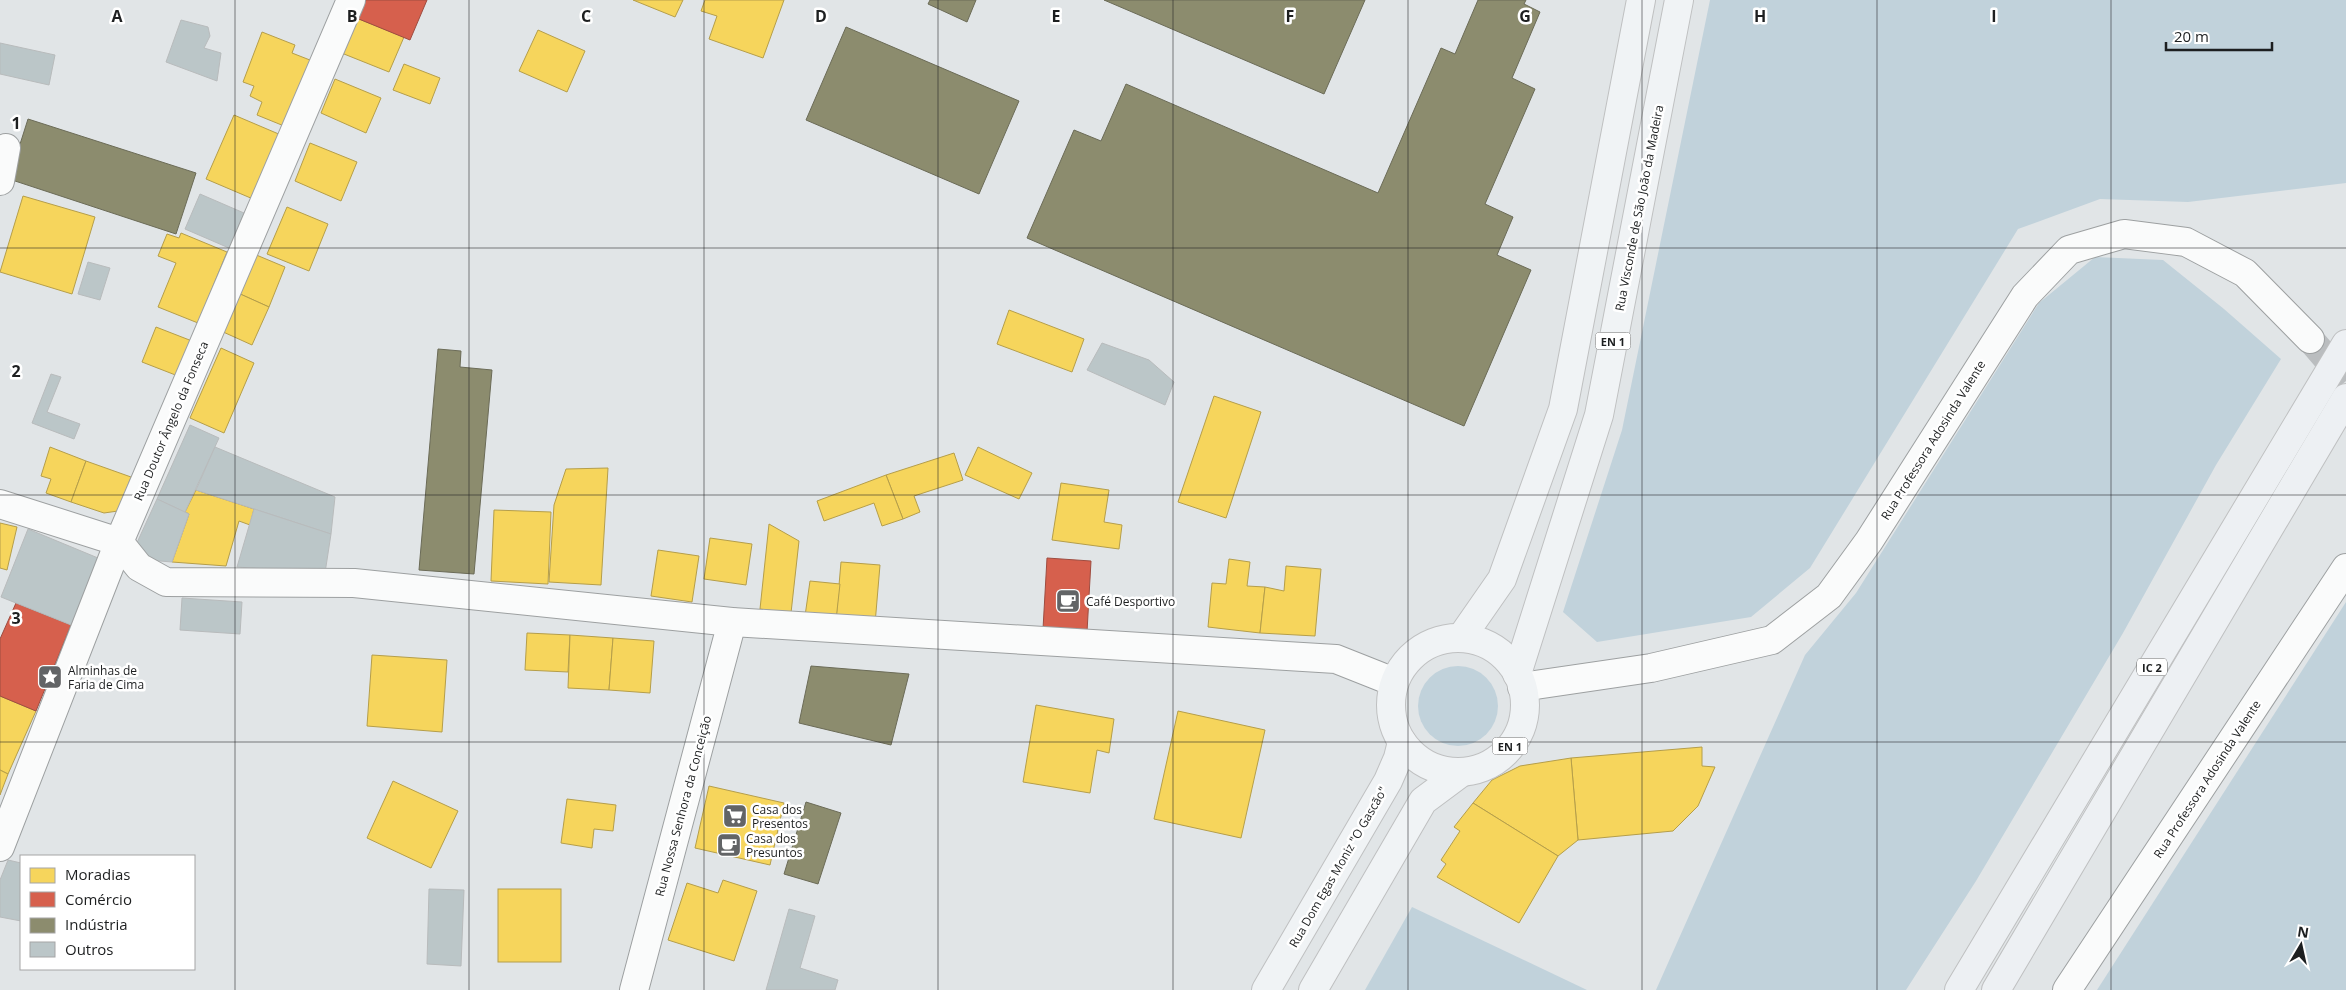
<svg xmlns="http://www.w3.org/2000/svg" width="2346" height="990" viewBox="0 0 2346 990" font-family="'Open Sans',sans-serif">
<style>
.green{fill:#c1d2db}
.homes{fill:#f6d55c;stroke:#b59e4a}
.shops{fill:#d6604d;stroke:#9e4c40}
.industry{fill:#8c8c6e;stroke:#6b6b57}
.building{fill:#bbc6c8;stroke:#b8bbbc}
.lines{fill:none;stroke-linecap:round;stroke-linejoin:round}
.minor-tunnel{stroke:#babdbf;stroke-width:28;stroke-dasharray:28 14;stroke-linecap:butt}
.minor-casing{stroke:#9da0a1;stroke-width:30}
.primary-casing{stroke:#bfc0c1;stroke-width:30}
.trunk-casing{stroke:#bfc0c1;stroke-width:30}
.minor{stroke:#fafbfb;stroke-width:28}
.primary{stroke:#f0f3f5;stroke-width:28}
.trunk{stroke:#edf0f3;stroke-width:28}
.grid{fill:none;stroke:#1d1f20;stroke-width:1;stroke-opacity:0.55}
.labels{text-anchor:middle;dominant-baseline:central;stroke-width:5;stroke-linejoin:round;paint-order:stroke}
.shield{fill:#fff;stroke:#616263;stroke-width:1}
.shield-label{font-size:11px;font-weight:bold;fill:#1d1f20}
.street-label{font-size:12px;fill:#1d1f20;stroke:#fff}
.poi-label{font-size:12px;fill:#1d1f20;stroke:#fff;text-anchor:start}
.grid-label{font-size:16px;text-anchor:middle;font-weight:bold;fill:#1d1f20;stroke:#fff;stroke-width:5;stroke-linejoin:round;paint-order:stroke}
</style>
<rect width="100%" height="100%" fill="#e1e5e7"/>
<!-- green -->
<g class="green">
<polygon points="1710,0 2346,0 2346,183 2188,202 2100,199 2018,229 1810,568 1751,617 1597,642 1563,612 1622,430"/>
<polygon points="2095,257 2163,260 2224,309 2281,359 2216,465 2123,633 1976,881 1906,990 1656,990 1805,655 1856,593 2039,303"/>
<polygon points="2346,602 2346,990 2097,990"/>
<circle cx="1458" cy="706" r="40"/>
<polygon points="1412,907 1587,990 1365,990"/>
</g>
<!-- homes -->
<g class="homes">
<polygon points="633,0 683,0 675,17"/>
<polygon points="705,0 784,0 763,58 709,39 717,16 701,11"/>
<polygon points="354,17 404,37 389,72 339,52"/>
<polygon points="538,30 585,51 567,92 519,71"/>
<polygon points="262,32 295,45 292,53 315,62 289,128 257,115 262,102 250,96 254,86 243,82"/>
<polygon points="404,64 440,78 430,104 393,90"/>
<polygon points="335,79 381,98 366,133 321,113"/>
<polygon points="234,115 281,135 253,199 206,179"/>
<polygon points="310,143 357,162 341,201 295,181"/>
<polygon points="23,196 95,217 72,294 0,272"/>
<polygon points="287,207 328,224 309,271 267,254"/>
<polygon points="181,233 227,252 198,323 158,307 176,263 158,256 167,234 179,238"/>
<polygon points="254,254 285,267 269,307 238,293"/>
<polygon points="238,293 269,307 252,345 221,331"/>
<polygon points="1009,310 1084,339 1072,372 997,344"/>
<polygon points="156,327 192,341 178,376 142,362"/>
<polygon points="221,348 254,363 224,433 190,418"/>
<polygon points="1214,396 1261,412 1226,518 1178,502"/>
<polygon points="50,447 86,461 71,502 46,493 51,479 41,476"/>
<polygon points="978,447 1032,473 1019,499 965,475"/>
<polygon points="954,453 963,480 914,496 920,512 903,519 886,475"/>
<polygon points="86,461 131,477 118,511 104,513 71,502"/>
<polygon points="608,468 601,585 549,582 554,505 566,469"/>
<polygon points="886,475 903,519 882,526 874,503 824,521 817,501"/>
<polygon points="1061,483 1109,490 1104,522 1122,525 1119,549 1052,540"/>
<polygon points="196,490 254,509 250,525 239,521 226,566 172,562 189,514 185,512"/>
<polygon points="494,510 551,512 548,584 491,581"/>
<polygon points="0,523 17,527 7,570 0,568"/>
<polygon points="769,524 799,541 791,613 760,609"/>
<polygon points="710,538 752,544 746,585 704,579"/>
<polygon points="658,550 699,556 692,602 651,596"/>
<polygon points="1229,559 1250,562 1247,586 1265,587 1260,633 1208,627 1212,583 1226,584"/>
<polygon points="841,562 880,565 875,624 836,620"/>
<polygon points="1286,566 1321,569 1315,636 1260,633 1265,587 1284,591"/>
<polygon points="810,581 840,584 836,620 805,616"/>
<polygon points="527,633 570,635 568,672 525,670"/>
<polygon points="570,635 613,638 609,690 568,688"/>
<polygon points="613,638 654,641 650,693 609,690"/>
<polygon points="372,655 447,660 442,732 367,726"/>
<polygon points="0,696 36,711 8,774 0,770"/>
<polygon points="1036,705 1114,719 1109,753 1097,750 1090,793 1023,782"/>
<polygon points="1178,711 1265,730 1241,838 1154,819"/>
<polygon points="1702,747 1702,766 1715,767 1698,806 1673,831 1578,840 1571,758"/>
<polygon points="1571,758 1578,840 1558,856 1473,803 1492,780 1520,766"/>
<polygon points="0,770 8,774 0,795"/>
<polygon points="393,781 458,811 431,868 367,838"/>
<polygon points="709,786 784,803 770,865 695,848"/>
<polygon points="567,799 616,805 613,831 594,829 592,848 561,843"/>
<polygon points="1473,803 1558,856 1519,923 1437,877 1446,864 1441,860 1460,831 1454,827"/>
<polygon points="723,880 757,891 734,961 668,940 687,883 718,893"/>
<rect x="498" y="889" width="63" height="73"/>
</g>
<!-- shops -->
<g class="shops">
<polygon points="362,0 427,0 410,40 354,17"/>
<polygon points="1047,558 1091,561 1087,632 1043,629"/>
<polygon points="16,603 71,625 36,711 0,696 0,639"/>
</g>
<!-- industry -->
<g class="industry">
<polygon points="930,0 976,0 967,22 928,4"/>
<polygon points="1104,0 1365,0 1324,94"/>
<polygon points="1478,0 1526,0 1524,4 1540,12 1512,78 1535,89 1485,204 1513,217 1497,255 1531,270 1464,426 1027,238 1074,130 1101,141 1126,84 1378,193 1441,48 1455,54"/>
<polygon points="846,27 1019,101 979,194 806,120"/>
<polygon points="28,119 196,173 176,234 9,179"/>
<polygon points="438,349 461,351 460,367 492,370 474,574 419,570"/>
<polygon points="811,666 909,674 891,745 799,723"/>
<polygon points="806,802 841,813 818,884 784,874"/>
</g>
<!-- building -->
<g class="building">
<polygon points="181,20 208,27 210,36 204,48 221,53 217,81 166,62"/>
<polygon points="0,43 55,55 49,85 0,74"/>
<polygon points="200,194 244,213 229,248 185,229"/>
<polygon points="88,262 110,268 100,300 78,294"/>
<polygon points="1102,343 1149,360 1174,382 1165,405 1087,370"/>
<polygon points="51,374 61,377 47,412 80,424 74,439 32,423"/>
<polygon points="190,425 219,438 185,512 157,499"/>
<polygon points="215,447 335,497 331,534 196,490"/>
<polygon points="157,499 189,514 172,562 148,560 135,547"/>
<polygon points="254,509 331,534 325,573 237,567"/>
<polygon points="28,529 98,558 71,625 1,597"/>
<polygon points="182,598 242,602 240,634 180,630"/>
<polygon points="8,860 21,863 21,921 0,917 0,880"/>
<polygon points="429,889 464,890 461,966 427,964"/>
<polygon points="789,909 815,916 800,968 838,980 835,990 766,990"/>
</g>
<g class="lines">
<!-- minor-tunnel -->
<polyline class="minor-tunnel" points="2310,339 2346,381"/>
<defs>
<g id="minor">
<polyline points="0,181 6,148"/>
<polyline points="0,504 119,542"/>
<polyline points="119,542 139,567 166,582 354,583 732,622 1336,659 1394,682"/>
<polyline points="1522,687 1651,668 1772,640 1829,596 1869,541 2025,296 2069,250 2124,234 2186,242 2245,273 2310,339"/>
<polyline points="0,847 119,542 351,0"/>
<polyline points="634,990 732,622"/>
<polyline points="2067,990 2346,568"/>
</g>
<g id="primary">
<polyline points="1461,638 1502,579 1563,409 1641,0"/>
<circle cx="1458" cy="705" r="67"/>
<polyline points="1517,674 1599,415 1679,0"/>
<polyline points="1266,990 1388,781 1398,758 1402,742"/>
<polyline points="1313,990 1423,801 1462,772"/>
</g>
<g id="trunk">
<polyline points="1959,990 2346,344"/>
<polyline points="1996,990 2346,398"/>
</g>
</defs>
<!-- minor casing -->
<use href="#minor" class="minor-casing"/>
<!-- primary casing -->
<use href="#primary" class="primary-casing"/>
<!-- trunk casing -->
<use href="#trunk" class="trunk-casing"/>
<!-- minor -->
<use href="#minor" class="minor"/>
<!-- primary -->
<use href="#primary" class="primary"/>
<!-- trunk -->
<use href="#trunk" class="trunk"/>
</g>
<!-- grid -->
<path class="grid" d="M235,0V990M469,0V990M704,0V990M938,0V990M1173,0V990M1408,0V990M1642,0V990M1877,0V990M2111,0V990M0,248H2346M0,495H2346M0,742H2346"/>
<!-- icons -->
<defs>
<symbol id="cafe-square" viewBox="-11 -11 22 22"><rect x="-9" y="-9" width="18" height="18" rx="4" fill="#626466" stroke="#fff"/><path d="M-5.5-4.5H6V0H3Q3 3.5 0 3.5H-2.5Q-5.5 3.5-5.5 0ZM3-3.2v2h1.7v-2ZM-6 4.5H4V6H-6Z" fill="#fff"/></symbol>
<symbol id="sight-square" viewBox="-11 -11 22 22"><rect x="-9" y="-9" width="18" height="18" rx="4" fill="#626466" stroke="#fff"/><path d="M0-6L1.8-2.2L6-1.7L2.9 1.2L3.7 5.4L0 3.3L-3.7 5.4L-2.9 1.2L-6-1.7L-1.8-2.2Z" fill="#fff"/></symbol>
<symbol id="supermarket-square" viewBox="-11 -11 22 22"><rect x="-9" y="-9" width="18" height="18" rx="4" fill="#626466" stroke="#fff"/><path d="M-6-5.5h2.5l.6 2H6L4.5 2H-2.5L-4.4-4H-6ZM-1.5 3.2a1.3 1.3 0 1 0 .1 0ZM3 3.2a1.3 1.3 0 1 0 .1 0Z" fill="#fff"/></symbol>
</defs>
<g fill-rule="evenodd">
<use href="#cafe-square" x="1054" y="587" width="28" height="28"/>
<use href="#sight-square" x="36" y="663" width="28" height="28"/>
<use href="#supermarket-square" x="721" y="802" width="28" height="28"/>
<use href="#cafe-square" x="715" y="831" width="28" height="28"/>
</g>
<g class="labels">
<!-- shield labels -->
<g class="shield">
<rect x="1595.5" y="332.5" width="35" height="17" rx="4"/>
<rect x="2137" y="658.5" width="30" height="17" rx="4"/>
<rect x="1492.5" y="737.5" width="35" height="17" rx="4"/>
</g>
<g class="shield-label">
<text x="1613" y="341">EN 1</text>
<text x="2152" y="667">IC 2</text>
<text x="1510" y="746">EN 1</text>
</g>
<!-- street labels -->
<g class="street-label">
<text transform="translate(1639 208) rotate(-79)">Rua Visconde de São João da Madeira</text>
<text transform="translate(171 421) rotate(-67)">Rua Doutor Ângelo da Fonseca</text>
<text transform="translate(1933 440) rotate(-58)">Rua Professora Adosinda Valente</text>
<text transform="translate(2207 779) rotate(-57)">Rua Professora Adosinda Valente</text>
<text transform="translate(683 806) rotate(-75)">Rua Nossa Senhora da Conceição</text>
<text transform="translate(1338 867) rotate(-60)">Rua Dom Egas Moniz "O Gascão"</text>
</g>
<!-- poi labels -->
<g class="poi-label">
<text x="1086" y="601">Café Desportivo</text>
<text x="68" y="670">Alminhas de<tspan x="68" dy="14">Faria de Cima</tspan></text>
<text x="752" y="809">Casa dos<tspan x="752" dy="14">Presentos</tspan></text>
<text x="746" y="838">Casa dos<tspan x="746" dy="14">Presuntos</tspan></text>
</g>
</g>
<g class="grid-label">
<text x="117" y="22">A</text>
<text x="352" y="22">B</text>
<text x="586" y="22">C</text>
<text x="821" y="22">D</text>
<text x="1056" y="22">E</text>
<text x="1290" y="22">F</text>
<text x="1525" y="22">G</text>
<text x="1760" y="22">H</text>
<text x="1994" y="22">I</text>
<text x="16" y="129">1</text>
<text x="16" y="377">2</text>
<text x="16" y="624">3</text>
</g>
<!-- legend -->
<rect x="20" y="855" width="175" height="115" fill="#ffffff" stroke="#a5a5a6"/>
<rect x="30" y="868" width="25" height="15" fill="#f6d55c" stroke="#a5a5a6"/>
<text x="65" y="880" font-size="15" fill="#1d1f20">Moradias</text>
<rect x="30" y="892" width="25" height="15" fill="#d6604d" stroke="#a5a5a6"/>
<text x="65" y="905" font-size="15" fill="#1d1f20">Comércio</text>
<rect x="30" y="918" width="25" height="15" fill="#8c8c6e" stroke="#a5a5a6"/>
<text x="65" y="930" font-size="15" fill="#1d1f20">Indústria</text>
<rect x="30" y="942" width="25" height="15" fill="#bbc6c8" stroke="#a5a5a6"/>
<text x="65" y="955" font-size="15" fill="#1d1f20">Outros</text>
<!-- north arrow -->
<g transform="translate(2301 945) rotate(9)" stroke="#ffffff" stroke-width="4" paint-order="stroke">
<path d="M0-4L9 19L0 12L-9 19Z" fill="#1d1f20"/>
<text y="-8" font-size="14" font-weight="bold" text-anchor="middle" fill="#1d1f20">N</text>
</g>
<!-- scale -->
<path d="M2166 42v8h106v-8" fill="none" stroke="#1d1f20" stroke-width="2.5"/>
<text x="2174" y="42" font-size="15" fill="#1d1f20" stroke="#ffffff" stroke-width="4" paint-order="stroke">20 m</text>
</svg>
